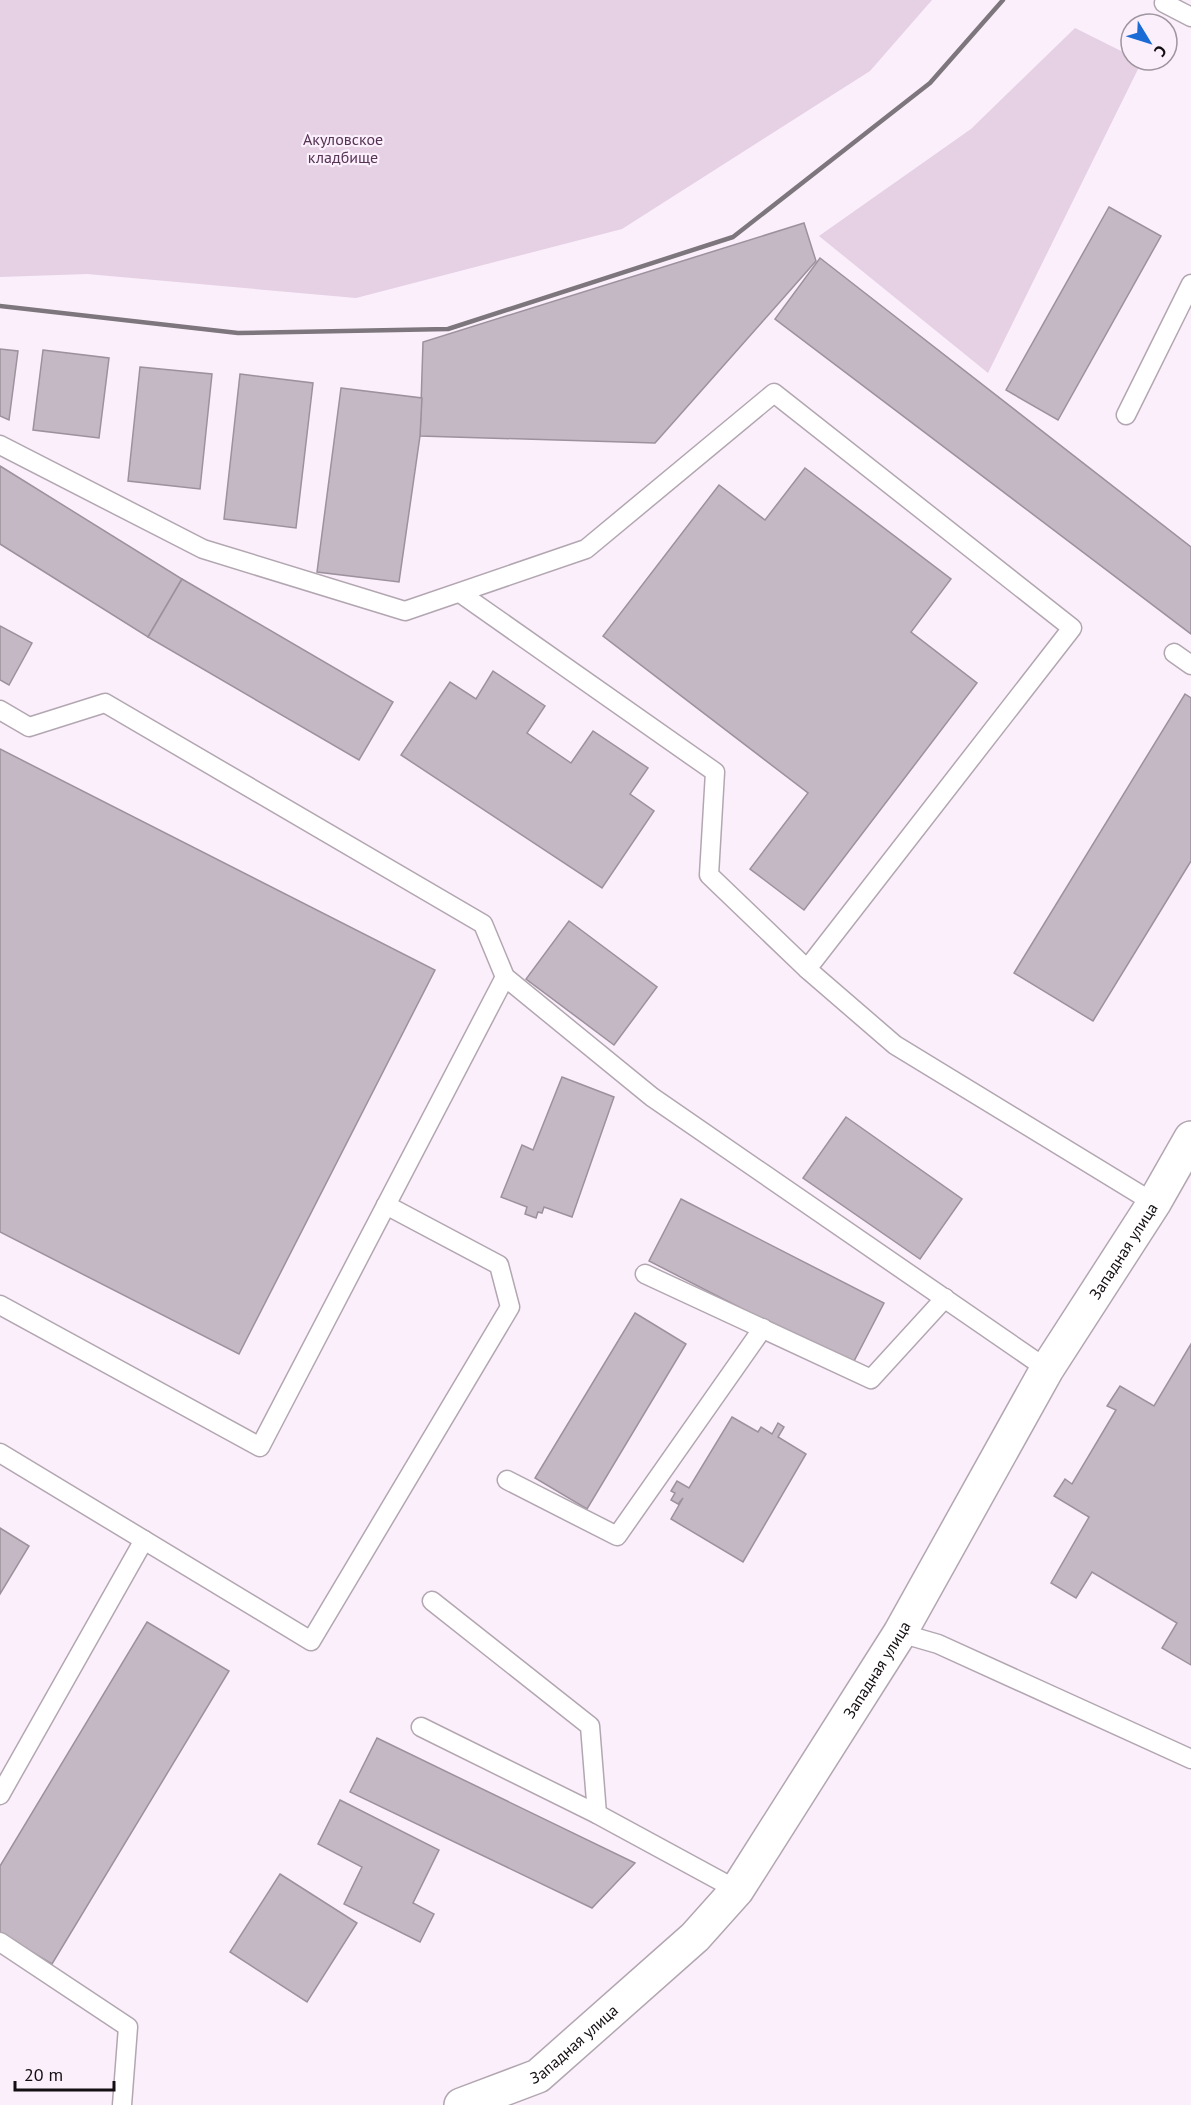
<svg xmlns="http://www.w3.org/2000/svg" width="1191" height="2105" viewBox="0 0 1191 2105" font-family="'PT Sans',sans-serif">
<style>
.green{fill:#e5d0e4}
.building{fill:#c3b8c3;stroke:#9c919c;stroke-width:1.5}
.lines{fill:none;stroke-linecap:round;stroke-linejoin:round}
.service-casing{stroke:#b2a7b1;stroke-width:21}
.minor-casing{stroke:#b2a7b1;stroke-width:36}
.service{stroke:#fff;stroke-width:18}
.minor{stroke:#fff;stroke-width:33}
.rail{stroke:#7d767d;stroke-width:4.5}
.labels{text-anchor:middle;dominant-baseline:central;stroke-width:4.5;stroke-linejoin:round;paint-order:stroke}
.park-label{font-size:16px;fill:#553354;stroke:#fbeffb}
.street-label{font-size:16px;fill:#120e12;stroke:#fbeffb}
</style>
<rect width="100%" height="100%" fill="#fbeffb"/>
<!-- green -->
<g class="green">
<polygon points="0,0 932,0 870,71 622,229 356,298 87,274 0,277"/>
<polygon points="1075,28 1131,56 1131,60 1142,61 988,373 819,236 971,129"/>
</g>
<!-- building -->
<g class="building">
<polygon points="1109,207 1161,236 1058,420 1006,390"/>
<polygon points="804,223 816,261 655,443 420,436 423,342"/>
<polygon points="820,258 1191,547 1191,634 775,319"/>
<polygon points="0,349 18,351 9,420 0,416"/>
<polygon points="43,350 109,358 99,438 33,430"/>
<polygon points="140,367 212,374 200,489 128,481"/>
<polygon points="240,374 313,383 296,528 224,519"/>
<polygon points="341,388 422,398 420,436 399,582 317,572"/>
<polygon points="0,466 182,579 148,637 0,544"/>
<polygon points="805,468 951,579 911,632 977,683 804,910 750,869 808,793 603,636 719,485 765,520"/>
<polygon points="182,579 393,702 359,760 148,637"/>
<polygon points="0,626 32,643 9,685 0,680"/>
<polygon points="493,671 545,706 527,733 571,763 593,731 648,768 630,794 654,811 602,888 401,755 450,682 476,699"/>
<polygon points="1185,694 1191,698 1191,861 1093,1021 1014,973"/>
<polygon points="0,749 435,970 239,1354 0,1232"/>
<polygon points="569,921 657,987 614,1045 526,979"/>
<polygon points="562,1077 614,1097 572,1217 544,1207 542,1213 538,1212 536,1218 525,1214 527,1207 501,1197 522,1145 533,1150"/>
<polygon points="846,1117 962,1199 920,1259 803,1178"/>
<polygon points="681,1199 884,1303 852,1365 649,1261"/>
<polygon points="635,1313 686,1344 587,1509 535,1478"/>
<polygon points="1191,1344 1191,1665 1162,1648 1177,1623 1092,1572 1076,1598 1051,1583 1089,1517 1054,1496 1065,1479 1072,1484 1116,1410 1107,1406 1120,1386 1154,1406"/>
<polygon points="732,1417 758,1432 761,1427 772,1434 778,1423 784,1427 778,1437 806,1454 743,1562 671,1519 683,1498 678,1504 671,1500 675,1493 671,1491 677,1481 689,1488"/>
<polygon points="0,1528 29,1546 0,1594"/>
<polygon points="147,1622 229,1671 52,1964 0,1933 0,1866"/>
<polygon points="377,1738 635,1863 592,1908 350,1792"/>
<polygon points="340,1800 439,1850 413,1903 434,1914 420,1942 344,1904 362,1867 318,1844"/>
<polygon points="280,1874 357,1923 307,2002 230,1952"/>
</g>
<g class="lines">
<defs>
<g id="service">
<polyline points="1164,3 1191,17"/>
<polyline points="1126,415 1191,284"/>
<polyline points="0,445 203,549 405,611 586,549 774,393 1072,628 807,969 895,1045 1154,1203"/>
<polyline points="460,593 715,772 709,875 807,969"/>
<polyline points="1174,653 1191,665"/>
<polyline points="0,710 29,727 105,703 483,924 505,977 652,1097 1047,1369"/>
<polyline points="645,1274 871,1379 945,1298"/>
<polyline points="0,1305 260,1447 505,977"/>
<polyline points="0,1453 311,1641 510,1307 499,1265 386,1205"/>
<polyline points="507,1480 617,1536 763,1328"/>
<polyline points="432,1601 590,1726 597,1814"/>
<polyline points="900,1633 938,1644 1191,1759"/>
<polyline points="421,1727 597,1814 737,1890"/>
<polyline points="0,1795 144,1540"/>
<polyline points="0,1942 128,2027 122,2105"/>
</g>
<g id="minor">
<path id="s1" d="M461,2105L538,2076L695,1937L737,1890L900,1633L1047,1369L1154,1203L1191,1138"/>
</g>
</defs>
<!-- service casing -->
<use href="#service" class="service-casing"/>
<!-- minor casing -->
<use href="#minor" class="minor-casing"/>
<!-- service -->
<use href="#service" class="service"/>
<!-- minor -->
<use href="#minor" class="minor"/>
<!-- rail -->
<polyline class="rail" points="0,306 238,333 448,329 733,237 930,83 1003,0"/>
</g>
<g class="labels">
<!-- park labels -->
<g class="park-label">
<text x="343" y="139">Акуловское<tspan x="343" dy="18">кладбище</tspan></text>
</g>
<!-- street labels -->
<g class="street-label">
<text stroke="none"><textPath href="#s1" startOffset="1102">Западная улица</textPath></text>
<text stroke="none"><textPath href="#s1" startOffset="616">Западная улица</textPath></text>
<text stroke="none"><textPath href="#s1" startOffset="130">Западная улица</textPath></text>
</g>
</g>
<!-- north arrow -->
<g transform="translate(1149 42) rotate(128)"><circle r="28" fill="#fbeffb" stroke="#9e959e" stroke-width="1.5"/>
<path d="M0-4.5L10 22L0 15L-10 22Z" fill="#1a6bd5"/>
<text y="-9" font-size="16" font-weight="bold" text-anchor="middle" fill="#120e12">С</text>
</g>
<!-- scale -->
<path d="M15 2081v9h99v-9" fill="none" stroke="#120e12" stroke-width="3"/>
<text x="24" y="2081" font-size="18" fill="#120e12" stroke="#fbeffb" stroke-width="4.5" paint-order="stroke">20 m</text>
</svg>
